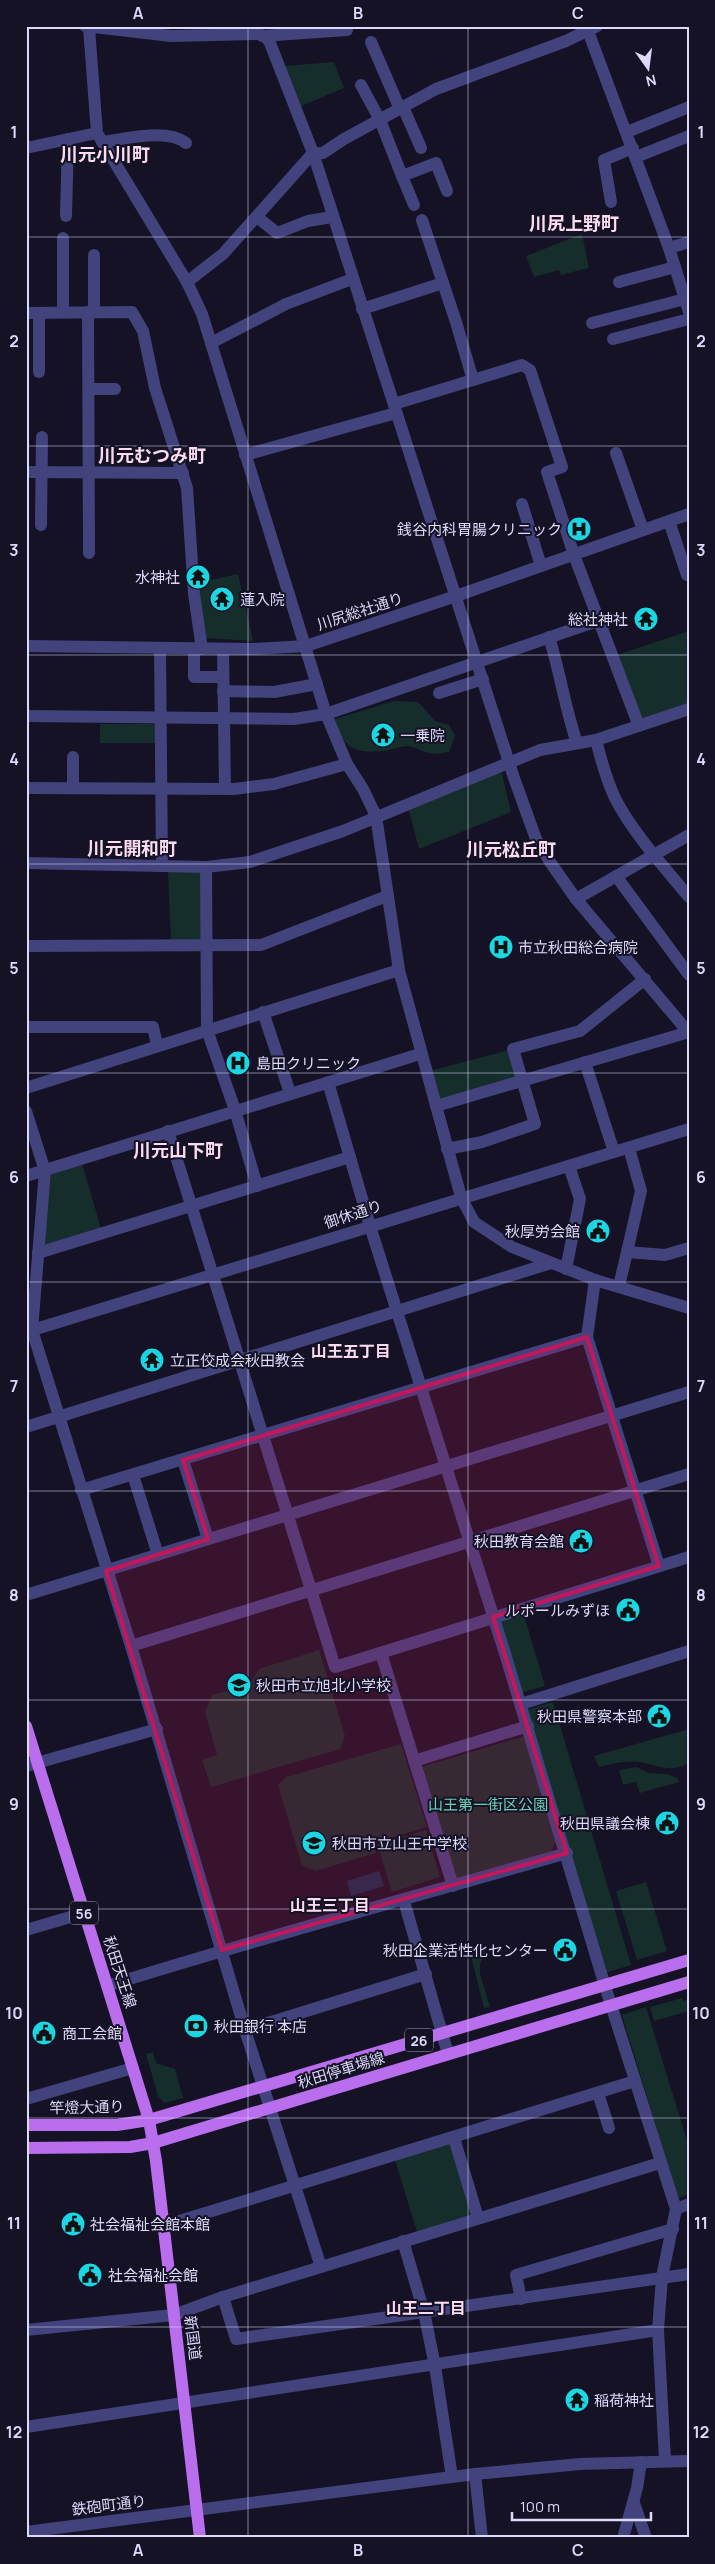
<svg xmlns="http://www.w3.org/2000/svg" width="715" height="2564" viewBox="0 0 715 2564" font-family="Manrope,'Noto Sans JP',sans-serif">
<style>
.green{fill:#152d2b}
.water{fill:#172c49}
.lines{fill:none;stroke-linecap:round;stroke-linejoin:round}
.minor{stroke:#42427d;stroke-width:12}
.major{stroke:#b86eed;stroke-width:12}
.marked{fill:#c2185b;fill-opacity:0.2;stroke:#c2185b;stroke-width:4;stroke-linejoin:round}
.grid{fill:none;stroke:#dcd9fa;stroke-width:1;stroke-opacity:0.55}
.labels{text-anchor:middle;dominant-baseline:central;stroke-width:4;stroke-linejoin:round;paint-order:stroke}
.shield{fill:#141224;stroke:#a09dba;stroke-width:1}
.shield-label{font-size:14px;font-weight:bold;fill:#dcd9fa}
.poi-label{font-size:15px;fill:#dcd9fa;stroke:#141224;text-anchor:start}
.street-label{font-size:15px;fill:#dcd9fa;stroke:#141224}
.park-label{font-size:15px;fill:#6ed2b5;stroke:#141224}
.neighbourhood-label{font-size:16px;font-weight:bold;fill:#fadbf0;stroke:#141224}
.quarter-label{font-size:18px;font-weight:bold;fill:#fadbf0;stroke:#141224}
.neatline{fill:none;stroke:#dcd9fa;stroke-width:2}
.grid-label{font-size:16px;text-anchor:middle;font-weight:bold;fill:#dcd9fa}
</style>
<rect width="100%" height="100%" fill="#141224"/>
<!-- green -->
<g class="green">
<polygon points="334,62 344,88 299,107 283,66"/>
<polygon points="582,234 589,268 561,275 559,270 534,277 526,256"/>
<polygon points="238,574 253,641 205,638 196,583"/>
<polygon points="689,631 689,705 641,720 617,655"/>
<path d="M394,701L418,702L435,721L449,725L455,736L449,752C443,753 435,755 429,753C421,752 417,747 408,746C401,746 395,749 389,750C358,755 342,750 335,719Z"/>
<polygon points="100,724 154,724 157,730 157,743 100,743"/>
<polygon points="494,770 502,774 511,812 419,849 408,807"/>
<polygon points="168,871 201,872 201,943 171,942"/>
<polygon points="509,1050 517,1079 439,1102 430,1071"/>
<polygon points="82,1163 101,1229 49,1245 44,1244 51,1172"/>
<polygon points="523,1612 545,1686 520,1693 498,1620"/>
<polygon points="319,1650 345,1736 340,1749 211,1787 202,1760 217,1755 205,1712 212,1695 249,1685 259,1669"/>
<polygon points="553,1702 631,1965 605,1973 526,1710"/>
<path d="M689,1729V1763C667,1774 661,1765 639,1762C627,1760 611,1764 599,1767L594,1756Z"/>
<polygon points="525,1736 556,1841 550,1854 455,1882 421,1767"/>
<polygon points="401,1744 427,1827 373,1843 376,1853 315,1871 302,1865 278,1785 286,1777"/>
<polygon points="636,1767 649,1773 667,1774 677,1778 679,1782 640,1793 636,1782 623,1785 619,1770"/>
<polygon points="426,1830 440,1877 392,1892 378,1845"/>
<polygon points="646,1882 667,1951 637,1960 616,1891"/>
<polygon points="479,1949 484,1950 485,1953 480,1964 480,1974 490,2007 484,2008 470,1952"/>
<polygon points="682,1998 683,2001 689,1999 689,2011 654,2021 650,2007"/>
<polygon points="646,2007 689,2147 689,2194 678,2198 622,2015"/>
<polygon points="153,2052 156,2063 175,2069 183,2098 164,2103 158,2096 146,2054"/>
<polygon points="452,2143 473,2215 417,2232 395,2160"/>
</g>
<!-- water -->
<polygon class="water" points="379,1871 384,1886 351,1896 347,1881"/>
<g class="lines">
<!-- minor -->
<g class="minor">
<polyline points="85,26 171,36 259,34 266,37 270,43 313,153 514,778 536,839 550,862 576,899 689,1033"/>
<polyline points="89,28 97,133 187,282 202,314 326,714 347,764 363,789 376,816 399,970 461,1197 474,1222 512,1247 595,1280 689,1308"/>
<polyline points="588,31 669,248 689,312"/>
<polyline points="262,36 347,30"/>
<polyline points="371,42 400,109"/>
<polyline points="361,85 380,120 402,176 436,163 447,191"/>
<polyline points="403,107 421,148"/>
<polyline points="627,132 689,107"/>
<path d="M102,142C125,139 167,128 186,143"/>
<polyline points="26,148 97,133"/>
<polyline points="636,157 689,136"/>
<polyline points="402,176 414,205"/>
<polyline points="611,202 604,160 633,148"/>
<polyline points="66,216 68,139"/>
<polyline points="257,217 277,233 308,221 332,217"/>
<polyline points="422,220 456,322 473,380"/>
<polyline points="669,248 689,242"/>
<polyline points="94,255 94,312"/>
<polyline points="187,282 223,254 313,153 323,153 344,139 436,89 566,41 597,26"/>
<polyline points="619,282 675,267"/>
<polyline points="362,309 443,283"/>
<polyline points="63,312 63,238"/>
<polyline points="88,312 89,553"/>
<polyline points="26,313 132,312 143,331 155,388 187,488 194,594 202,649"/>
<polyline points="39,313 39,372"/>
<polyline points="592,323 685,299"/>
<polyline points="613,339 689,319"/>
<polyline points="211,343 286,304 352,279"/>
<polyline points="89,389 115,389"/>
<polyline points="394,404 522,365 530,370 562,467 547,472 574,555 639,726"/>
<polyline points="616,453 643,530"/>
<polyline points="245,455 396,413"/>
<polyline points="26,472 183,473"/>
<polyline points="522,504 541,566"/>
<polyline points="669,521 687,575"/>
<polyline points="41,525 42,437"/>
<path d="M549,637C560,672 565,708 577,743"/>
<polyline points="26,646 252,649 306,646 456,596 689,514"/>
<polyline points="160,648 162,865"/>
<polyline points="194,649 194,677 223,677"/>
<polyline points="223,649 225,789"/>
<polyline points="223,691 274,692 317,684"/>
<polyline points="439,693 483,679"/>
<polyline points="26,716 294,719 326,714 600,620"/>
<path d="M596,740C601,760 606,779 615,798C632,832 665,868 689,897"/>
<polyline points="26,788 234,789 274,784 347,764"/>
<polyline points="73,788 73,757"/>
<polyline points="26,863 206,867 250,862 343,831 540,750 596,740 689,709"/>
<polyline points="206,867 207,1030 235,1110 257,1186"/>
<polyline points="616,876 689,975"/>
<polyline points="576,899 689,835"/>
<polyline points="26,946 261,945 387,896"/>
<polyline points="263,1012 290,1093"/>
<polyline points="26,1027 153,1027 157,1045"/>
<polyline points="585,1062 614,1152"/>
<polyline points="328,1082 370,1226 507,1660 605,1986 676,2209 662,2277 658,2330 665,2460"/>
<polyline points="26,1088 399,970"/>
<polyline points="436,1106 689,1032"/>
<polyline points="26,1111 45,1171 32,1330 131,1646 689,1474"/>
<polyline points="168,1131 335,1667 689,1557"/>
<polyline points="447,1149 482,1142 535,1124 513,1049 580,1031 645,979"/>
<polyline points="26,1176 420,1054"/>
<polyline points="627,1252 641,1191 629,1148"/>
<polyline points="38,1253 350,1157"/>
<polyline points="566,1269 580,1199 569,1166"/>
<polyline points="595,1280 587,1337 659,1566"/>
<polyline points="619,1286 627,1252 665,1255 689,1248"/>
<polyline points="26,1332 689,1129"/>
<polyline points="26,1427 551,1263"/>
<polyline points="183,1460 208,1539"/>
<polyline points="133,1475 158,1555"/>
<polyline points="81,1490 587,1337"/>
<polyline points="26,1595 689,1392"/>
<polyline points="131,1646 245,2030 321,2267"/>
<polyline points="381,1653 453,1886"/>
<polyline points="521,1704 689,1651"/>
<polyline points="414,1761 528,1726"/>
<polyline points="26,1766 157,1729"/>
<polyline points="404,1901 448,2054"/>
<polyline points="26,1930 84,1913"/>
<path d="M107,1986C259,1938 414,1897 567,1853"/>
<polyline points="245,2030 426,1974"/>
<polyline points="598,2093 609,2128"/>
<polyline points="26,2099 133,2068"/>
<polyline points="454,2138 478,2218"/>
<polyline points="676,2209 689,2204"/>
<polyline points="163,2226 635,2081"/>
<polyline points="403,2241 424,2312 435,2366 452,2477"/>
<polyline points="223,2297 236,2339 689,2274"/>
<polyline points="521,2299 516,2275 673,2229"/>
<polyline points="26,2330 174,2315 223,2297 660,2163"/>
<polyline points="26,2427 658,2330"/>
<polyline points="475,2474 482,2538"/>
<polyline points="634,2503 646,2538"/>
<polyline points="26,2532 475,2474 580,2464 689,2461"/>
<polyline points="623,2538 637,2488 641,2462"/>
</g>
<!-- major -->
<g class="major">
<polyline points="26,1726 149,2120 156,2161 200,2538"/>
<polyline points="26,2125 117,2125 149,2120 689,1960"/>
<polyline points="26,2148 130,2147 153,2143 689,1982"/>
</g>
</g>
<!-- marked area -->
<path class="marked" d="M587,1337L659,1566L493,1617L567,1853L222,1950L106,1571L208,1539L183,1460Z"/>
<!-- grid -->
<path class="grid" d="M248,26V2538M468,26V2538M26,237H689M26,446H689M26,655H689M26,864H689M26,1073H689M26,1282H689M26,1491H689M26,1700H689M26,1909H689M26,2118H689M26,2327H689"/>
<!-- icons -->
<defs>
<symbol id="hospital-disc" viewBox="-11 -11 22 22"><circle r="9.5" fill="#1dd6e3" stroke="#141224"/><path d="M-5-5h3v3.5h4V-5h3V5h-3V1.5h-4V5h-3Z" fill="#111"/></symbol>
<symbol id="temple-disc" viewBox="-11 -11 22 22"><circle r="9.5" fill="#1dd6e3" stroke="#141224"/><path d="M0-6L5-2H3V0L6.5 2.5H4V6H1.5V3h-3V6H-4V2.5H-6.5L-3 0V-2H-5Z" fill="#111"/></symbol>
<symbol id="civic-disc" viewBox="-11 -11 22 22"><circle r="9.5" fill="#1dd6e3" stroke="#141224"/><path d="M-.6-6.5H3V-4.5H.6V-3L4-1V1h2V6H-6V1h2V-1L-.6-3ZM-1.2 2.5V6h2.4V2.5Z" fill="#111"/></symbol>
<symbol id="school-disc" viewBox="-11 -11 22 22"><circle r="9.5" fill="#1dd6e3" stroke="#141224"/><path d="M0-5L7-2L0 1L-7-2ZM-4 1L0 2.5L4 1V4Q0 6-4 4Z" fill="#111"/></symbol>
<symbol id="bank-disc" viewBox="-11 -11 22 22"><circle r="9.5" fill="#1dd6e3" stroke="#141224"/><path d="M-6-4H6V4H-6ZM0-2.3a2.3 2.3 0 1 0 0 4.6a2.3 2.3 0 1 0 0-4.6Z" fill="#111"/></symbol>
</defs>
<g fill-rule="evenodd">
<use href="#hospital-disc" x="565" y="515" width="28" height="28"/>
<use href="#temple-disc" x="184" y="563" width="28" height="28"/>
<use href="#temple-disc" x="208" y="585" width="28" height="28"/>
<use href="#temple-disc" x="632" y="605" width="28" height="28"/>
<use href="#temple-disc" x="369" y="721" width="28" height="28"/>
<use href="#hospital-disc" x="487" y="933" width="28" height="28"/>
<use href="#hospital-disc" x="224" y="1049" width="28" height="28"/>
<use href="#civic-disc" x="584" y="1217" width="28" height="28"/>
<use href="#temple-disc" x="138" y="1346" width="28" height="28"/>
<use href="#civic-disc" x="567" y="1527" width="28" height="28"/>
<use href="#civic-disc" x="614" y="1596" width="28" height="28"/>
<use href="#school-disc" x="225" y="1671" width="28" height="28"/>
<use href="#civic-disc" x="645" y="1702" width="28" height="28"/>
<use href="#civic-disc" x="653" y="1809" width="28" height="28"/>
<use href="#school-disc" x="300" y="1829" width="28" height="28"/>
<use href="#civic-disc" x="551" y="1936" width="28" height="28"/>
<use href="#bank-disc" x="182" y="2012" width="28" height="28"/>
<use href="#civic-disc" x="30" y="2019" width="28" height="28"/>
<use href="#civic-disc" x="59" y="2210" width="28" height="28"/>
<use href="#civic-disc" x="76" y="2261" width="28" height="28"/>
<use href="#temple-disc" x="563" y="2386" width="28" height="28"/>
</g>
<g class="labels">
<!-- shield labels -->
<g class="shield">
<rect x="70" y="1901.5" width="28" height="23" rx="4"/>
<rect x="405" y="2028.5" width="28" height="23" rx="4"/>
</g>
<g class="shield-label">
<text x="84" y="1913">56</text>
<text x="419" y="2040">26</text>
</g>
<!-- poi labels -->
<g class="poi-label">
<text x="562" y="529" text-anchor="end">銭谷内科胃腸クリニック</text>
<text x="180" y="577" text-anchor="end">水神社</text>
<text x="240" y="599">蓮入院</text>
<text x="628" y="619" text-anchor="end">総社神社</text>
<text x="400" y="735">一乗院</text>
<text x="518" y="947">市立秋田総合病院</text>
<text x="256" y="1063">島田クリニック</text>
<text x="580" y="1231" text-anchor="end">秋厚労会館</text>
<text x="170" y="1360">立正佼成会秋田教会</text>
<text x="564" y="1541" text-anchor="end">秋田教育会館</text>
<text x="610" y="1610" text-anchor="end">ルポールみずほ</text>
<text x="256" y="1685">秋田市立旭北小学校</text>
<text x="642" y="1716" text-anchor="end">秋田県警察本部</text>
<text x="650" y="1823" text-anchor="end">秋田県議会棟</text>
<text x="332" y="1843">秋田市立山王中学校</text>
<text x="548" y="1950" text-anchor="end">秋田企業活性化センター</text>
<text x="214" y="2026">秋田銀行 本店</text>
<text x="62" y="2033">商工会館</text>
<text x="90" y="2224">社会福祉会館本館</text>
<text x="108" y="2275">社会福祉会館</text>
<text x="594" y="2400">稲荷神社</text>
</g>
<!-- street labels -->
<g class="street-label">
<text transform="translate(360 611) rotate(-18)">川尻総社通り</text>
<text transform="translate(353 1214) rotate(-18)">御休通り</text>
<text transform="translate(120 1972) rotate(72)">秋田天王線</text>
<text transform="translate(341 2070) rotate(-17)">秋田停車場線</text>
<text transform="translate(87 2107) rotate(-1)">竿燈大通り</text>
<text transform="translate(193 2338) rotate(83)">新国道</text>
<text transform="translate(109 2505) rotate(-7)">鉄砲町通り</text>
</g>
<!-- park labels -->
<g class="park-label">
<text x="488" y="1804">山王第一街区公園</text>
</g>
<!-- neighbourhood labels -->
<g class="neighbourhood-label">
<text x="351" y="1351">山王五丁目</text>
<text x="330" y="1905">山王三丁目</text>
<text x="426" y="2308">山王二丁目</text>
</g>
<!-- quarter labels -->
<g class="quarter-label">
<text x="105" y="154">川元小川町</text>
<text x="574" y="223">川尻上野町</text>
<text x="152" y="455">川元むつみ町</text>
<text x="132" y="848">川元開和町</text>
<text x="511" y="849">川元松丘町</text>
<text x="178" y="1150">川元山下町</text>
</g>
</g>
<!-- border -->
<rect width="715" height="2564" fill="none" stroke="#141224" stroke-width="55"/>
<!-- north arrow -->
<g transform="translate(648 68) rotate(166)" stroke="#141224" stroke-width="4" paint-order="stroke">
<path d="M0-4L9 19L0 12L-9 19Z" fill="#dcd9fa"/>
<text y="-8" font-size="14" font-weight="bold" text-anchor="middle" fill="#dcd9fa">N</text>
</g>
<!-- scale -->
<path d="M512 2512v8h139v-8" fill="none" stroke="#dcd9fa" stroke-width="2.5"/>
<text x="520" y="2512" font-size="15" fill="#dcd9fa" stroke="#141224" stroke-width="4" paint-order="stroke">100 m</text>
<rect x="28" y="28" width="660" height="2508" class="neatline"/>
<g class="grid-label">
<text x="138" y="19">A</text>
<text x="358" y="19">B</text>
<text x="578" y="19">C</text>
<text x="14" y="138">1</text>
<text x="701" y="138">1</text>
<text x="14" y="347">2</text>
<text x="701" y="347">2</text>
<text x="14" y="556">3</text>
<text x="701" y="556">3</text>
<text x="14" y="765">4</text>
<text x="701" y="765">4</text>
<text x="14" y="974">5</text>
<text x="701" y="974">5</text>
<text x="14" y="1183">6</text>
<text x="701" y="1183">6</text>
<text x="14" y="1392">7</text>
<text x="701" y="1392">7</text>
<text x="14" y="1601">8</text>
<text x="701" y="1601">8</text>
<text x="14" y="1810">9</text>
<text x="701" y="1810">9</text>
<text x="14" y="2019">10</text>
<text x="701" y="2019">10</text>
<text x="14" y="2229">11</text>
<text x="701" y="2229">11</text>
<text x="14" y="2438">12</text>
<text x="701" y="2438">12</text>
<text x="138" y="2556">A</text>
<text x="358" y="2556">B</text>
<text x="578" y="2556">C</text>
</g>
</svg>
